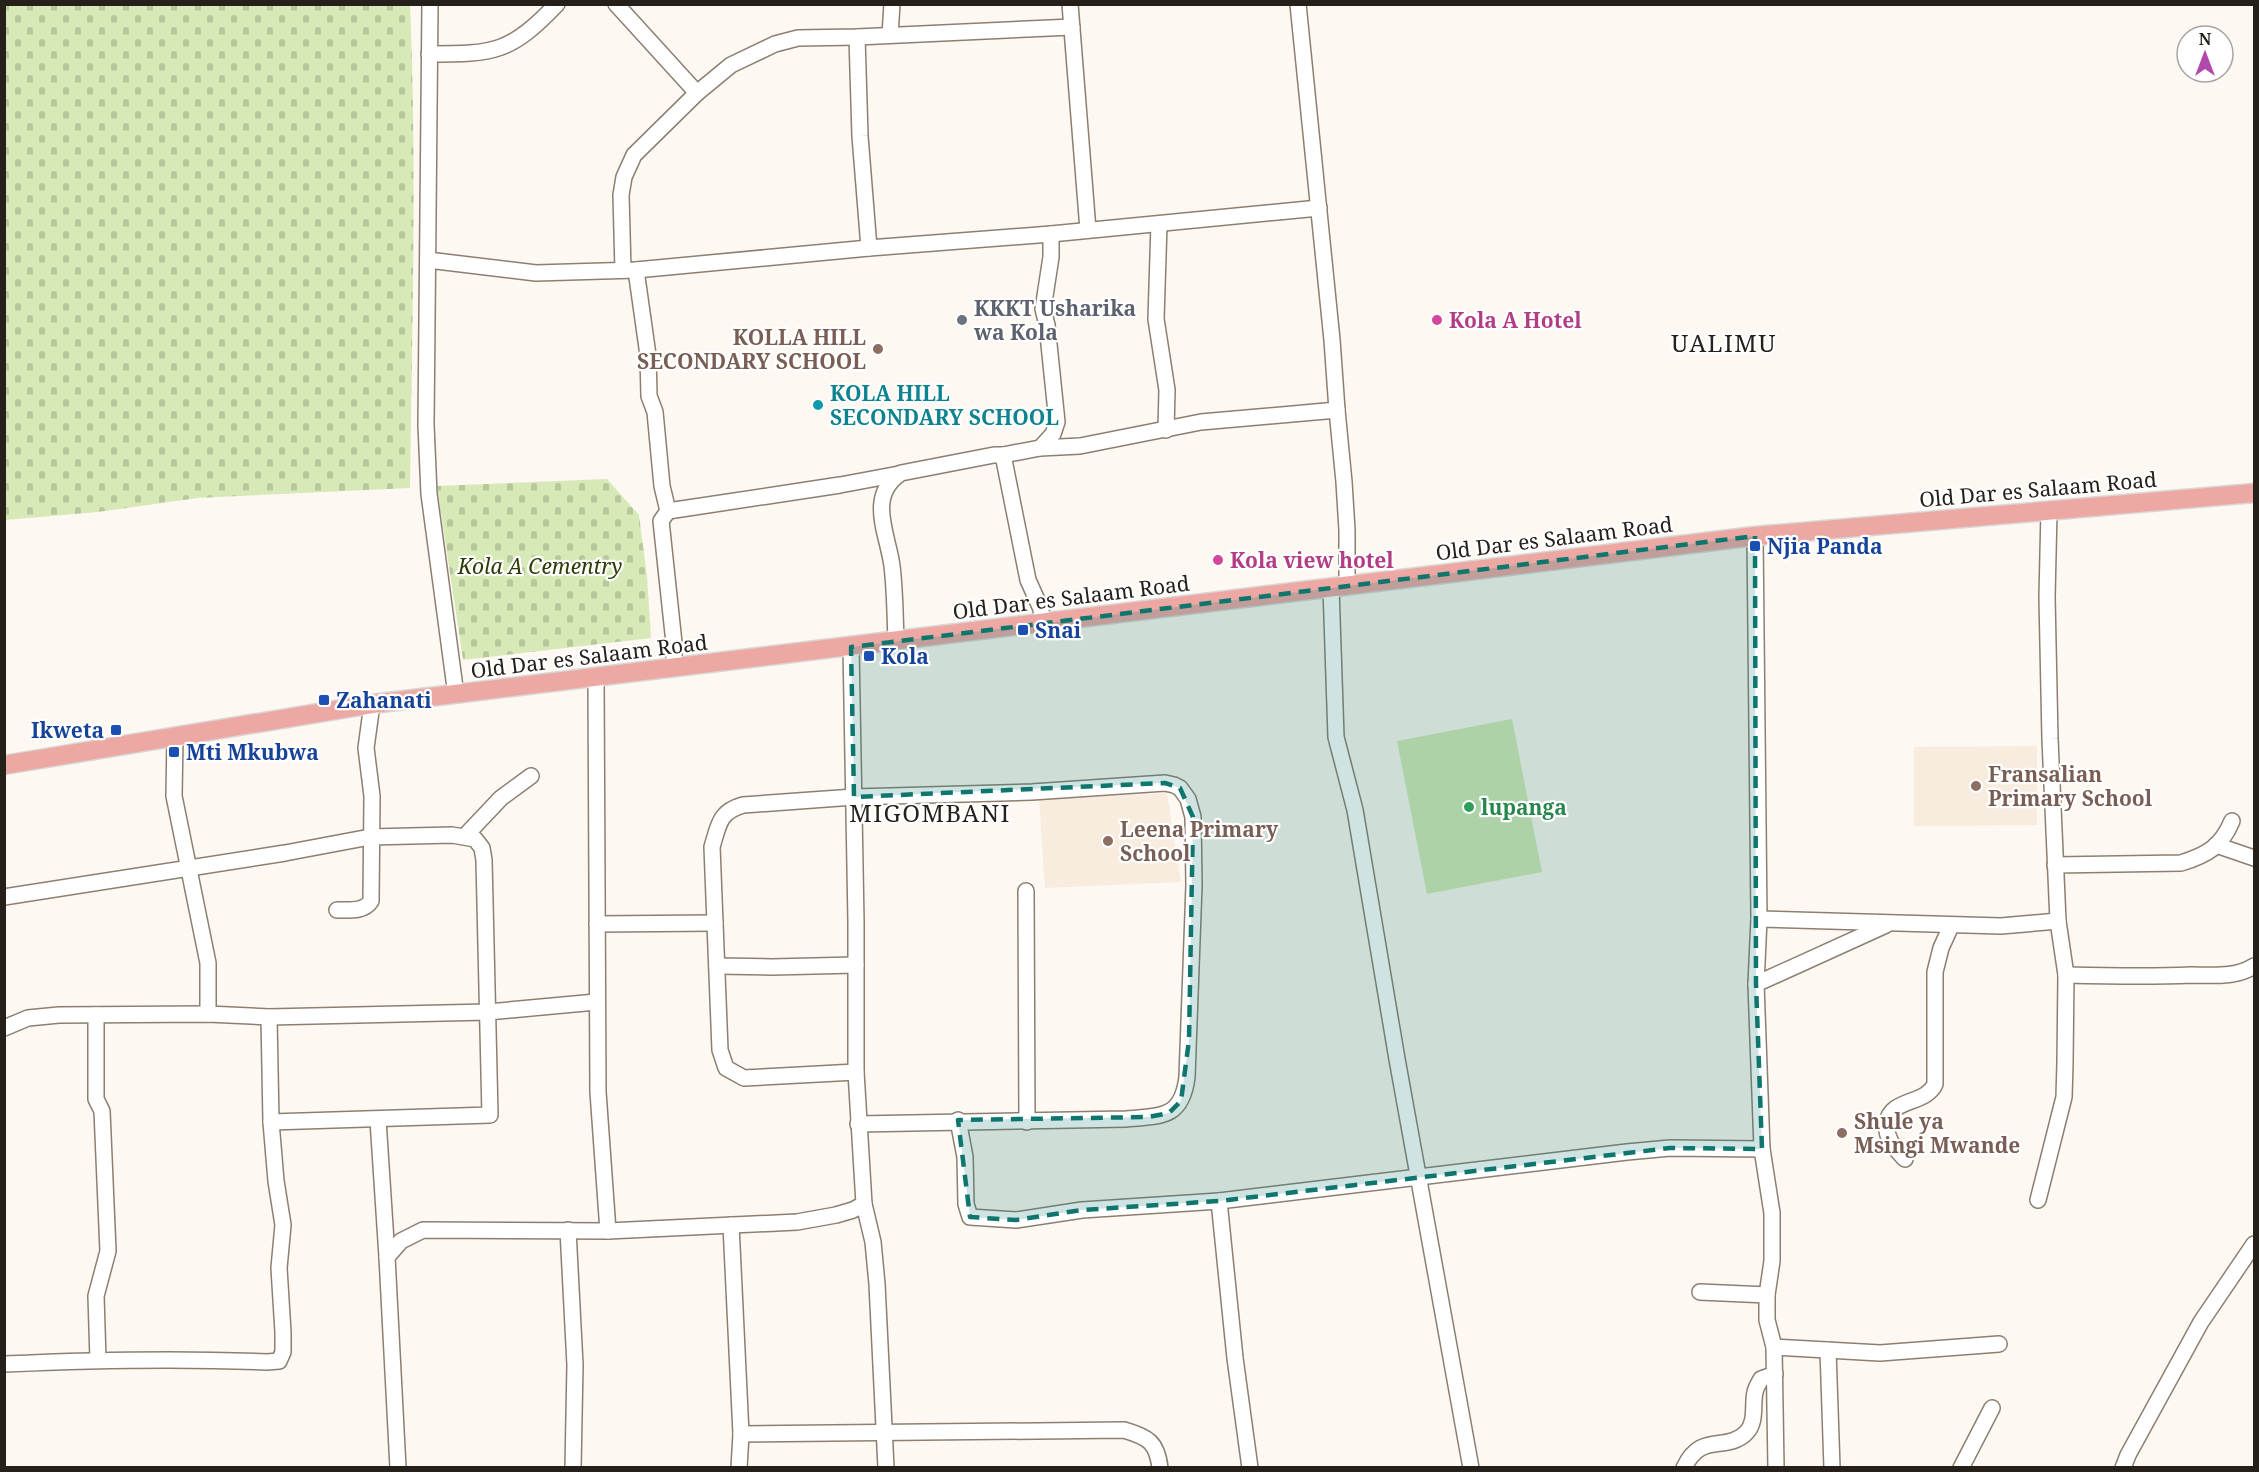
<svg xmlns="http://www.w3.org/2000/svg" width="2259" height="1472" viewBox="0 0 2259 1472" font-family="'Noto Serif',serif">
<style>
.built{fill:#f8ecdf}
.green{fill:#d6e9b7}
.cemetery{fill:url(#cemetery-stones)}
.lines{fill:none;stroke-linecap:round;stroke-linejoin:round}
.minor-casing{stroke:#8c7f71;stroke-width:18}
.major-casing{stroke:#d8d7d6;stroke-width:21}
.minor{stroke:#fff;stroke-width:15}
.major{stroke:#eea8a4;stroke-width:18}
.marked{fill:#0f766e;fill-opacity:0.2;stroke:#0f766e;stroke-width:4.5;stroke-dasharray:12 8;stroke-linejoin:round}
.worship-dot{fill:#6b7280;stroke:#fff;stroke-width:2}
.hotel-dot{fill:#d1479c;stroke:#fff;stroke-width:2}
.education-dot{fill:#8d6e63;stroke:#fff;stroke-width:2}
.culture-dot{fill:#0f9aa8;stroke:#fff;stroke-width:2}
.transit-dot{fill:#1a4fb4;stroke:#fff;stroke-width:2}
.leisure-dot{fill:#2e9e5b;stroke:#fff;stroke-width:2}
.labels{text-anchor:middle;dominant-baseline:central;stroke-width:4.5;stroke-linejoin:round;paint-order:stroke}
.worship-label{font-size:21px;font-weight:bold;fill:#5b616d;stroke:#fff;text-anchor:start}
.hotel-label{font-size:21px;font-weight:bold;fill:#b23c85;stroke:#fff;text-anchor:start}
.education-label{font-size:21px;font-weight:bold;fill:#785e54;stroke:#fff;text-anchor:start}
.culture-label{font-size:21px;font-weight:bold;fill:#0d838f;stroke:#fff;text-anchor:start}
.street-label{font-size:21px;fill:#26201b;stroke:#fff}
.transit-label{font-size:21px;font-weight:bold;fill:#164399;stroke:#fff;text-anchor:start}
.park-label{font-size:21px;font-style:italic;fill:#2c3c03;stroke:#fff}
.leisure-label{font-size:21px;font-weight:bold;fill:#27864d;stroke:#fff;text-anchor:start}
.quarter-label{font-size:24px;letter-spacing:1.5px;fill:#26201b;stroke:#fff}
</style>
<defs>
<pattern id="cemetery-stones" width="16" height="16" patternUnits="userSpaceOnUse" patternTransform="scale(1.5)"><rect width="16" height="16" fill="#d6e9b7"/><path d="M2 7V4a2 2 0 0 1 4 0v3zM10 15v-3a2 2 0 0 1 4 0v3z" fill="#b8c89d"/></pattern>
</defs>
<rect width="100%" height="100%" fill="#fef8f2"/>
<!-- built -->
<g class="built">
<polygon points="2037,746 2037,825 1914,826 1914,747"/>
<polygon points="1167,793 1181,882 1045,888 1039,799"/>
</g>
<!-- green -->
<polygon class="green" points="1512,719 1542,872 1427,894 1397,741"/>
<!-- cemetery -->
<g class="cemetery">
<path d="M5,4L410,5C417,165 412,327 410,488L198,498L98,512L5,520Z"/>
<polygon points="607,479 639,515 647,576 651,638 463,660 437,486"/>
</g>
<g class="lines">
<defs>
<g id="minor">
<polyline points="430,4 426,425 429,494 456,695"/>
<polyline points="616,4 697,93"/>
<polyline points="1070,4 1088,230"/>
<polyline points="1298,4 1332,340 1337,410 1344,482 1347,530 1347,586"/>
<polyline points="890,35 892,4"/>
<polyline points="857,37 860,136 869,248"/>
<path d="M429,54C495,54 510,53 557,4"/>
<polyline points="1159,224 1156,319 1167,390 1166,430"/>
<polyline points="428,260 536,273 636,270 869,248 1051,234 1319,208"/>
<polyline points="623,270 621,195 624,177 634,155 697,93 731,65 775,44 798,38 857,37 1072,27"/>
<polyline points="636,270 648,355 649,396 655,412 662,486 668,511 661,521 674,643 674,668"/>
<polyline points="1040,448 1053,434 1057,422 1047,325 1043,309 1051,257 1051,234"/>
<polyline points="1003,455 1028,580 1041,609 1042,624"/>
<polyline points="668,511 840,485 899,474"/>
<polyline points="1755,536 1759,919 1756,984 1762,1149 1772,1213 1772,1261 1767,1295 1767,1320 1774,1347 1776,1468"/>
<polyline points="1331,588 1336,737 1355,810 1397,1059 1471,1468"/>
<path d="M896,640C895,616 895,591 892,566C888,534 866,496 901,473L994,455H1003L1040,448L1080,446L1201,422L1337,410"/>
<polyline points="596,678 598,1092 608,1231"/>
<polyline points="175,737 174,796 208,963 208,1014"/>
<polyline points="465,836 501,798 531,776"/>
<polyline points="2216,845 2254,858"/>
<path d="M2055,865L2181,863C2207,855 2221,847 2232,821"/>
<polyline points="1026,891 1027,1122"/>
<polyline points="4,897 285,853 370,837 452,835 475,839 482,848 484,860 490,1115 271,1122"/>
<path d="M337,910C349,910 364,912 371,901L372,796L366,748L372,704"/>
<polyline points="1759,919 2001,926 2058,921"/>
<polyline points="597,924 715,923"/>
<polyline points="717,966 772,967 856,965"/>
<path d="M2066,975C2108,976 2149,977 2191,975C2212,975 2236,978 2254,966"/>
<polyline points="1756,984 1886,925"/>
<polyline points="96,1015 96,1099 102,1111 108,1251 96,1296 98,1360"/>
<polyline points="4,1028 28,1018 59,1015 208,1014 269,1017 488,1012 596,1002"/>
<path d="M856,1072L744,1078L726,1068L720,1050L712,847C719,824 719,812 743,805L854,797L1032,792L1165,783L1174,785L1180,788L1188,799L1193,817L1194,885L1187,1077C1182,1118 1162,1116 1126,1119L858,1124"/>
<polyline points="378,1120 387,1257"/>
<polyline points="958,1120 965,1157 966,1204 970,1217 1016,1220 1082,1210 1219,1201 1627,1152 1670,1148 1762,1149"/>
<path d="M1905,1159C1895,1148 1885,1139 1887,1123C1890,1098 1926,1105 1935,1084V972L1941,948L1951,926"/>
<polyline points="2038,1200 2064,1097 2065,1063 2066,975 2058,921 2050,739 2047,597 2049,511"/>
<polyline points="1219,1201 1235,1358 1250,1468"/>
<polyline points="864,1204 873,1242 877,1284 886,1468"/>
<polyline points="731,1225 741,1434 739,1468"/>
<polyline points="568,1230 575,1365 573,1468"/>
<polyline points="1700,1292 1767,1295"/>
<polyline points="1774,1347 1880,1353 1999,1344"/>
<polyline points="1828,1350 1832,1468"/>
<path d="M4,1364C92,1360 180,1358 267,1362L279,1361L283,1352V1332L279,1268L283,1225L276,1181L271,1122L269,1017"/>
<path d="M741,1434L1124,1430C1148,1437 1157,1442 1160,1468"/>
<polyline points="398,1468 387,1257 401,1241 423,1230 608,1231 797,1222 836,1215 853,1210 864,1204 856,1072 856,922 851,647"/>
<path d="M1684,1468C1701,1431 1725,1453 1746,1433C1757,1422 1752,1405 1755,1392C1756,1387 1759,1383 1761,1379L1775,1374"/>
<polyline points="1961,1468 1992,1408"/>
<polyline points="2123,1468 2128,1455 2201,1322 2254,1244"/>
</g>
<polyline id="major" points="4,765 372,704 1755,536 2254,493"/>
</defs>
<!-- minor casing -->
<use href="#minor" class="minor-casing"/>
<!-- major casing -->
<use href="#major" class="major-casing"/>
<!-- minor -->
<use href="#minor" class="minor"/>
<!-- major -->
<use href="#major" class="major"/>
</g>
<!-- marked area -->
<path class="marked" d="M1755,536L1756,984L1762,1149L1670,1148L1219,1201L1082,1210L1016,1220L970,1217L958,1120L1148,1117L1169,1113L1181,1101L1189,1040L1193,817L1180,788L1165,783L854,797L851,647Z"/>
<!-- markers -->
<circle class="worship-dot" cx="962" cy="320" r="6"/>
<g class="hotel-dot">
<circle cx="1437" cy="320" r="6"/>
<circle cx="1218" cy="560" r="6"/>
</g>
<g class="education-dot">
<circle cx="878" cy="349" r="6"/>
<circle cx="1976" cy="786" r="6"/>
<circle cx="1108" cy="841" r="6"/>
<circle cx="1842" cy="1133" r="6"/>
</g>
<circle class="culture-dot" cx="818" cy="405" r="6"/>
<g class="transit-dot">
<rect x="1749" y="540" width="12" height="12" rx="3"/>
<rect x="1017" y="624" width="12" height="12" rx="3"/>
<rect x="863" y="650" width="12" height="12" rx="3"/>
<rect x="318" y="694" width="12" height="12" rx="3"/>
<rect x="110" y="724" width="12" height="12" rx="3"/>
<rect x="168" y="746" width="12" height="12" rx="3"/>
</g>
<circle class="leisure-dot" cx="1469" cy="807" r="6"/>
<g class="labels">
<!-- worship labels -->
<g class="worship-label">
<text x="974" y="308">KKKT Usharika<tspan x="974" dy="24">wa Kola</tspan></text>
</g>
<!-- hotel labels -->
<g class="hotel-label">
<text x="1449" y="320">Kola A Hotel</text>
<text x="1230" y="560">Kola view hotel</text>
</g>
<!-- education labels -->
<g class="education-label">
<text x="866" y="337" text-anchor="end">KOLLA HILL<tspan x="866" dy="24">SECONDARY SCHOOL</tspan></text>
<text x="1988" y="774">Fransalian<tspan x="1988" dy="24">Primary School</tspan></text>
<text x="1120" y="829">Leena Primary<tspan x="1120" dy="24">School</tspan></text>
<text x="1854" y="1121">Shule ya<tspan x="1854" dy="24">Msingi Mwande</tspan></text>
</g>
<!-- culture labels -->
<g class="culture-label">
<text x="830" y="393">KOLA HILL<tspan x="830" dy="24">SECONDARY SCHOOL</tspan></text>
</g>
<!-- street labels -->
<g class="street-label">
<text transform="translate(2038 489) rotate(-5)">Old Dar es Salaam Road</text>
<text transform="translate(1554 538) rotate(-7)">Old Dar es Salaam Road</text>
<text transform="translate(1071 597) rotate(-7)">Old Dar es Salaam Road</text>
<text transform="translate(589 656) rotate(-7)">Old Dar es Salaam Road</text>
</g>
<!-- transit labels -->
<g class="transit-label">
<text x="1767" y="546">Njia Panda</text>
<text x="1035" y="630">Snai</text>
<text x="881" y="656">Kola</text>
<text x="336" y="700">Zahanati</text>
<text x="104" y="730" text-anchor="end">Ikweta</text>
<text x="186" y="752">Mti Mkubwa</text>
</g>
<!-- park labels -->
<g class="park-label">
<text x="540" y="566">Kola A Cementry</text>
</g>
<!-- leisure labels -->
<g class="leisure-label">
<text x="1481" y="807">lupanga</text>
</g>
<!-- quarter labels -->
<g class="quarter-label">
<text x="1724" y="342">UALIMU</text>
<text x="930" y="812">MIGOMBANI</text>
</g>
</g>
<!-- border -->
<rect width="2259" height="1472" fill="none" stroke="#26201b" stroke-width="12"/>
<!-- north arrow -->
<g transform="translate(2205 54)"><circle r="28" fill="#ffffff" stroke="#a8a6a4" stroke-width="1.5"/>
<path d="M0-4.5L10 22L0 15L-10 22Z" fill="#b149ad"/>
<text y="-9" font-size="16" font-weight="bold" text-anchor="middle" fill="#26201b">N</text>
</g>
</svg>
